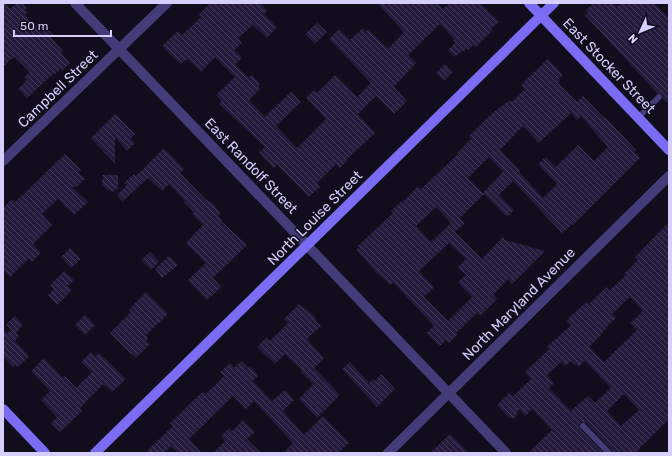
<svg xmlns="http://www.w3.org/2000/svg" width="672" height="456" viewBox="0 0 672 456" font-family="Rubik,sans-serif">
<style>
.building{fill:url(#building-back-hatch);fill-rule:evenodd}
.lines{fill:none;stroke-linecap:round;stroke-linejoin:round}
.lane{stroke:#433c79;stroke-width:6}
.street{stroke:#433c79;stroke-width:10}
.secondary{stroke:#7a6cf3;stroke-width:10}
.labels{text-anchor:middle;dominant-baseline:central;stroke-width:3;stroke-linejoin:round;paint-order:stroke}
.street-label{font-size:14px;fill:#d6cefb;stroke:#110d1d}
</style>
<defs>
<pattern id="building-back-hatch" width="6" height="6" patternUnits="userSpaceOnUse"><rect width="6" height="6" fill="#241b3d"/><path d="M-1 5l2 2M0 0l6 6M5-1l2 2" fill="none" stroke="#433b5a"/></pattern>
</defs>
<rect width="100%" height="100%" fill="#110d1d"/>
<!-- building -->
<g class="building">
<polygon points="3,3 5,3 10,9 17,3 22,3 27,8 25,10 28,12 25,15 40,30 44,25 54,36 51,38 62,50 62,54 70,63 62,71 61,69 55,74 54,73 27,98 18,89 27,80 24,77 30,72 15,57 13,59 12,58 3,67"/>
<polygon points="210,3 260,3 267,10 264,14 277,27 267,38 253,25 238,38 242,43 234,50 242,58 235,64 249,78 252,75 260,84 258,86 260,89 249,100 265,117 291,92 301,102 276,126 297,148 326,119 306,98 314,90 317,93 335,75 357,97 371,83 329,39 339,29 350,40 363,28 366,32 368,29 388,49 404,32 377,3 437,3 443,9 450,3 480,3 499,22 491,29 492,31 476,47 473,45 468,50 467,48 463,52 462,51 455,57 448,50 455,43 453,41 454,39 440,24 408,55 416,63 394,87 407,101 394,114 376,96 358,114 375,133 346,160 347,161 340,168 336,164 317,183 320,187 309,197 277,165 274,168 264,158 259,152 265,147 219,104 222,101 216,95 235,77 215,57 201,72 188,59 180,64 162,46 178,31 182,35 201,17 199,15 200,13"/>
<polygon points="594,3 613,3 617,7 622,3 654,3 669,18 669,104 663,99 662,94 657,93 585,15 588,12 586,10"/>
<polygon points="317,23 327,32 315,44 305,34"/>
<path d="M548,59L563,75L559,79L560,81L558,83L577,102L583,96L604,118L605,117L636,150L634,152L640,158L573,225L572,224L562,233L513,181L499,195L514,210L507,217L484,194L460,218L465,223L455,232L482,259L503,237L505,240L545,251L512,284L508,279L493,295L497,299L480,316L477,313L456,333L458,334L449,343L446,340L440,346L426,333L434,326L393,282L390,285L380,275H379L356,250L359,248L357,247L393,213L391,211L402,201L403,202L418,186L421,189L453,159L459,153L458,152L471,139L469,136L488,117L507,102L513,101L525,89L521,85ZM571,113L577,120L581,116L608,147L594,161L578,145L556,167L546,157L538,164L557,184L543,198L519,172L520,171L500,150L523,126L539,143ZM489,157L503,172L483,193L468,178ZM436,207L451,223L431,242L416,226ZM449,243L466,259L458,267L466,275L458,282L472,297L448,321L424,297L434,287L419,271Z"/>
<polygon points="445,64 453,72 444,81 436,73"/>
<polygon points="115,114 135,134 130,139 135,143 127,151 115,137 115,163 103,151 103,148 102,150 91,138"/>
<polygon points="164,148 184,169 180,173 205,199 213,204 220,213 218,216 222,220 221,221 247,245 213,278 221,287 207,300 188,280 206,263 186,243 203,225 192,214 194,212 184,202 185,201 169,184 162,191 148,178 123,201 117,195 127,185 124,183 134,174 136,176"/>
<polygon points="65,154 81,170 78,172 85,179 76,187 72,187 88,202 74,215 58,199 42,214 52,225 33,244 41,253 32,262 29,258 10,277 3,270 3,208 12,199 15,202"/>
<polygon points="103,175 118,175 118,188 113,192 108,190 102,185"/>
<path d="M669,222V419L635,453H613L612,450L586,423L582,422L579,424L580,429L603,453H528L552,430L532,409L525,416L519,409L515,418H509L497,405L509,393L513,396L531,379L525,372L549,349L547,347L571,325L567,321L570,317L584,304L587,302L589,304L606,287L609,291L626,275L625,273L638,260L635,257ZM630,297L643,311L630,323L637,330L604,362L589,347L601,335V334L606,329L605,328L616,318L612,314ZM571,361L575,365L576,364L579,367L584,361L586,362L611,388L595,403L588,396L571,411L549,388L554,383L547,375L561,362L565,366ZM624,394L639,410L621,426L607,411Z"/>
<polygon points="70,248 81,259 71,268 61,257"/>
<polygon points="150,252 159,262 151,270 141,260"/>
<polygon points="169,256 178,265 162,278 155,269"/>
<polygon points="64,271 74,280 67,286 72,290 57,305 48,295 54,289 50,285"/>
<polygon points="146,292 168,314 146,335 148,338 146,341 150,344 136,358 133,354 132,355 110,333 131,312 129,310"/>
<polygon points="299,304 306,310 307,309 316,318 315,320 321,326 307,339 324,358 314,368 340,395 317,418 299,399 313,384 300,371 302,370 285,354 275,364 257,347 266,338 270,341 288,323 284,319"/>
<polygon points="85,315 95,325 85,335 75,325"/>
<polygon points="15,316 23,325 16,333 19,336 15,341 29,356 18,367 15,365 13,367 3,356 3,329 7,333 11,330 6,324"/>
<polygon points="91,352 95,357 99,353 126,379 112,392 103,384 80,408 82,411 60,432 51,423 57,417 41,400 50,391 31,371 44,358 63,378 65,376 76,388 92,372 81,362"/>
<polygon points="241,361 248,368 250,366 258,375 253,381 272,401 285,390 294,400 283,411 304,435 323,416 349,443 338,453 283,453 293,443 254,401 246,409 233,396 189,439 202,453 178,453 171,446 164,453 145,453 173,426 170,423 198,396 203,392 206,394 224,376 220,372 230,363 234,368"/>
<polygon points="350,362 369,383 373,379 375,381 381,374 395,389 377,407 342,369"/>
<polygon points="243,420 255,432 247,439 261,453 213,453 225,441 221,436 229,428 232,431"/>
<polygon points="450,434 469,453 430,453"/>
</g>
<g class="lines">
<!-- lane -->
<g class="lane">
<polyline points="639,117 659,97"/>
<polyline points="583,426 609,453"/>
</g>
<!-- street -->
<g class="street">
<polyline points="75,3 506,453"/>
<polyline points="3,161 167,3"/>
<polyline points="388,453 669,176"/>
</g>
<!-- secondary -->
<g class="secondary">
<polyline points="529,3 669,150"/>
<polyline points="3,409 45,453"/>
<polyline points="95,453 554,3"/>
</g>
</g>
<g class="labels">
<!-- street labels -->
<g class="street-label">
<text transform="translate(609 66) rotate(46)">East Stocker Street</text>
<text transform="translate(58 89) rotate(-44)">Campbell Street</text>
<text transform="translate(251 166) rotate(46)">East Randolf Street</text>
<text transform="translate(315 218) rotate(-45)">North Louise Street</text>
<text transform="translate(519 304) rotate(-45)">North Maryland Avenue</text>
</g>
</g>
<!-- border -->
<rect width="672" height="456" fill="none" stroke="#d6cefb" stroke-width="8"/>
<!-- north arrow -->
<g transform="translate(640 32) rotate(226)" stroke="#110d1d" stroke-width="3" paint-order="stroke">
<path d="M0-3L7 15L0 10L-7 15Z" fill="#d6cefb"/>
<text y="-6" font-size="11" font-weight="bold" text-anchor="middle" fill="#d6cefb">N</text>
</g>
<!-- scale -->
<path d="M14 30v6h97v-6" fill="none" stroke="#d6cefb" stroke-width="2"/>
<text x="20" y="30" font-size="12" fill="#d6cefb" stroke="#110d1d" stroke-width="3" paint-order="stroke">50 m</text>
</svg>
